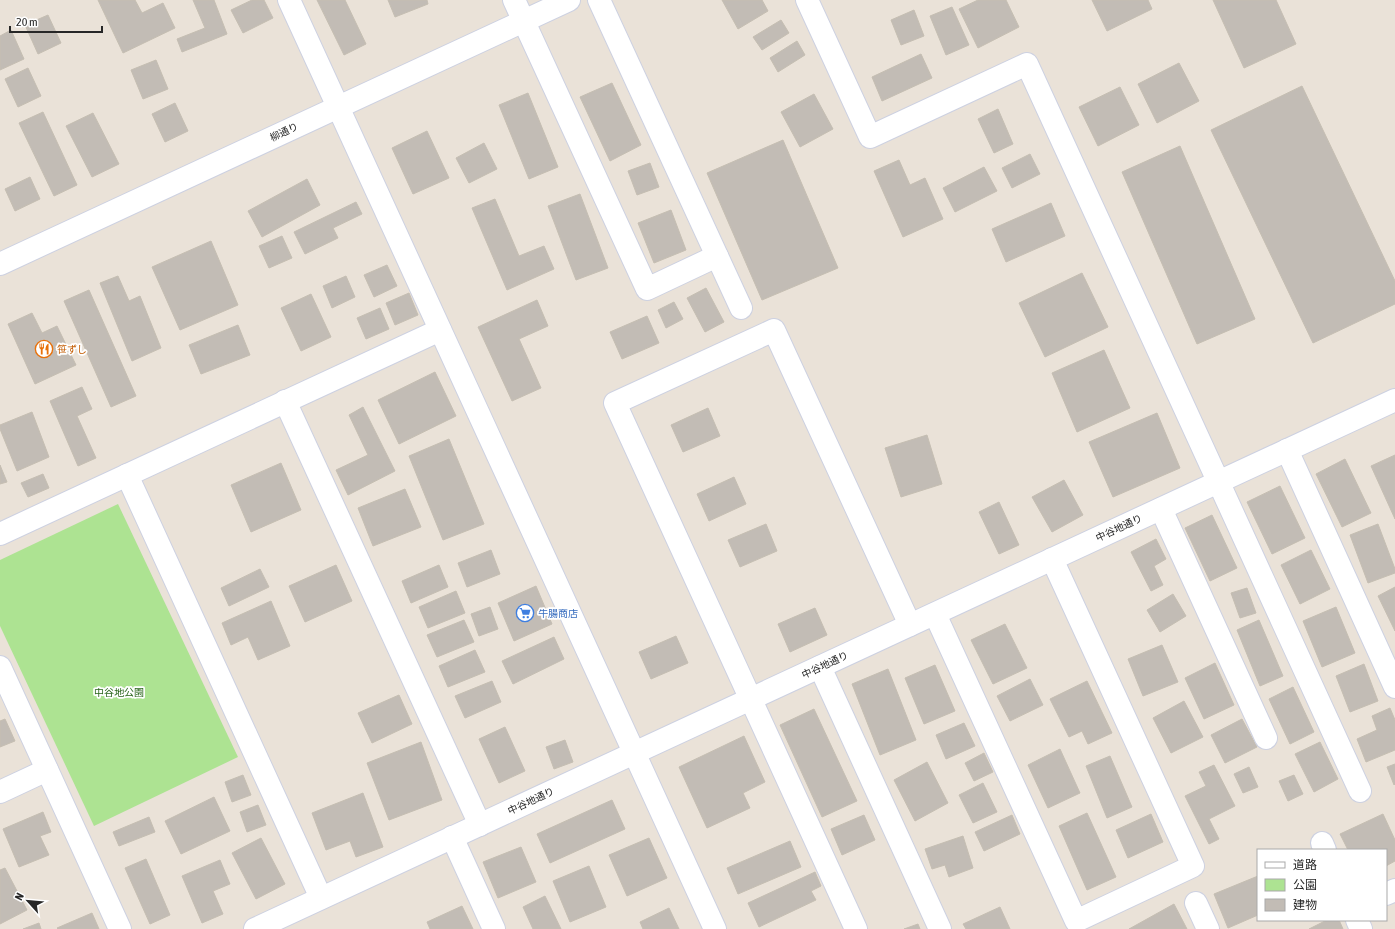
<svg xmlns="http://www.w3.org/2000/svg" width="1395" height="929" viewBox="0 0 1395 929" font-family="'Asap Condensed','Noto Sans JP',sans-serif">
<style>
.green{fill:#ade392}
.building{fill:#c2bcb5;stroke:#c5beb2}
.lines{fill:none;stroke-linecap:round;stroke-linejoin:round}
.minor-casing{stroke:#cdd1e1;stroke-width:24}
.tertiary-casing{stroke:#cdd1e1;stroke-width:24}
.minor{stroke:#fff;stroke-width:22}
.tertiary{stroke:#fff;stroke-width:22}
.labels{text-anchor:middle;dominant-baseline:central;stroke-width:3.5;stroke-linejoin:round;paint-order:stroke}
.street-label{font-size:10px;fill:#272727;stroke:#fff}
.food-label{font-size:10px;fill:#c56008;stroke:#fff;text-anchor:start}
.shop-label{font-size:10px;fill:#366cbe;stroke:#fff;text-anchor:start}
.park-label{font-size:10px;fill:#276318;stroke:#fff}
</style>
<rect width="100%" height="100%" fill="#eae2d8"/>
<!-- green -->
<polygon class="green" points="118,504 238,757 94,826 0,626 0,560"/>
<!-- building -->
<g class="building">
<polygon points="98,0 135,0 142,13 163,3 175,28 123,53"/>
<polygon points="193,0 214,0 227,34 182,52 177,39 205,28"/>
<polygon points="252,0 264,0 273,18 243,33 231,10"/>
<polygon points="317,0 345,0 366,44 344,55"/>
<polygon points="388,0 427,0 428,4 395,17"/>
<polygon points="722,0 762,0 768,11 738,29"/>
<polygon points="978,0 1006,0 1019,27 978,48 959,9"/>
<polygon points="1092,0 1148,0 1152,9 1107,31"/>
<polygon points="1213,0 1276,0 1296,44 1244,68"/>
<polygon points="952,7 969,45 946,55 930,16"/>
<polygon points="914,10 924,36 901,45 891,20"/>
<polygon points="48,15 61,43 38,54 25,25"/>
<polygon points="781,20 789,33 762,50 753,37"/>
<polygon points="11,30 24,59 0,70 0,36"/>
<polygon points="797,41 805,55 778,72 770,58"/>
<polygon points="921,54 932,78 882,101 872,77"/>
<polygon points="156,60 168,89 143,99 131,70"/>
<polygon points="1179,63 1199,101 1157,123 1138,84"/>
<polygon points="28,68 41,96 18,107 5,79"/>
<polygon points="612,83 641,145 610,161 580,97"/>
<polygon points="1302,86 1395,281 1395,304 1313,343 1211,130"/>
<polygon points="1120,87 1139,125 1098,146 1079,107"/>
<polygon points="528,93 558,167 529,179 499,105"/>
<polygon points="814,94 833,129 800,147 781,112"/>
<polygon points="175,103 188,131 165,142 152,114"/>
<polygon points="998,109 1013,144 994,153 978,119"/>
<polygon points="43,112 77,185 54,196 19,123"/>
<polygon points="93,113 119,164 92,177 66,126"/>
<polygon points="427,131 449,178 413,194 392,148"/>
<polygon points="783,140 838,268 762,300 707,173"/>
<polygon points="484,143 497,169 469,183 456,158"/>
<polygon points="1180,146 1255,319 1197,344 1122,172"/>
<polygon points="1030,154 1040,174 1012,188 1002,168"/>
<polygon points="899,160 910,185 925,178 943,219 903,237 874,171"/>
<polygon points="650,163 659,187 637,195 628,171"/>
<polygon points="984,167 997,191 955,212 943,188"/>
<polygon points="30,177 40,199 15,211 5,189"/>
<polygon points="307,179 320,205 262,237 248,211"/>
<polygon points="580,194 608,268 576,280 548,206"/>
<polygon points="495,199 519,256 544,246 554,269 507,290 472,208"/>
<polygon points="356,202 362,214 333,228 338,238 305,254 294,232"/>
<polygon points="1051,203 1065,236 1006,262 992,229"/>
<polygon points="671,210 686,250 654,263 638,223"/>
<polygon points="282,236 292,258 269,268 259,246"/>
<polygon points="211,241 238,305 180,330 152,267"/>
<polygon points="387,265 397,286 374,297 364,275"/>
<polygon points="1082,273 1108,327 1045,357 1019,303"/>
<polygon points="118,276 129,301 140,296 161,348 132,361 100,283"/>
<polygon points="346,276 355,297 332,308 323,286"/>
<polygon points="706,288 724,322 705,332 687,298"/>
<polygon points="89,290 136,396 111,407 64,301"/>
<polygon points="409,293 418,315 395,325 386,303"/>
<polygon points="311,294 331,337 301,351 281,308"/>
<polygon points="537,300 548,326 519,339 541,388 512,401 478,327"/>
<polygon points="674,302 683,319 666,328 658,310"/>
<polygon points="380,308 389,329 366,339 357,318"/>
<polygon points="32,313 42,333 57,326 76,365 35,384 8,324"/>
<polygon points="647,316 659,343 622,359 610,332"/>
<polygon points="238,325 250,355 201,374 189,345"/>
<polygon points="1104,350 1130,408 1077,432 1052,373"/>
<polygon points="435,372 456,416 399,444 378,400"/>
<polygon points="82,387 92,409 77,416 96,458 78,466 50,401"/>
<polygon points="363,407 395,471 348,495 336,470 368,455 349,415"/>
<polygon points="708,408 720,436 683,452 671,425"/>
<polygon points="32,412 49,457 17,471 0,429 0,425"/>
<polygon points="1157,413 1180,468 1113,497 1089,442"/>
<polygon points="927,435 942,484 901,497 885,448"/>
<polygon points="449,439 484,524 443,540 409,456"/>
<polygon points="1395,455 1395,519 1371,466"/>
<polygon points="1345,459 1371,513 1342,527 1316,474"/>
<polygon points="281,463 301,510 251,532 231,485"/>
<polygon points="0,465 7,482 0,484"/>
<polygon points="43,474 49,488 28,497 21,483"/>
<polygon points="734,477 746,504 709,521 697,494"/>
<polygon points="1064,480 1083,515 1052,532 1032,497"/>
<polygon points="1280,486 1305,538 1272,554 1247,502"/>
<polygon points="405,489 421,527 373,546 358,508"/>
<polygon points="999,502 1019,545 999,554 979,512"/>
<polygon points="1212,515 1237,568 1210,581 1185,528"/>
<polygon points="766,524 777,551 740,567 728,540"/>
<polygon points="1378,524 1395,569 1395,573 1368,583 1350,535"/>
<polygon points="1156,539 1166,559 1154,566 1163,585 1151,591 1131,552"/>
<polygon points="491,550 500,574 467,587 458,563"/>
<polygon points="1311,550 1330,589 1300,604 1281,565"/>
<polygon points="336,565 352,601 305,622 289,586"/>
<polygon points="439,565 448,587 411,603 402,581"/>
<polygon points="260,569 269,587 229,606 221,588"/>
<polygon points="536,586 552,624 514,641 498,603"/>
<polygon points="1395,587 1395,631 1378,596"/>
<polygon points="1247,588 1256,613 1240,618 1231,593"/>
<polygon points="456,591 465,613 428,628 419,607"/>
<polygon points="1173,594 1186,616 1160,632 1147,610"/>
<polygon points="271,601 290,646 258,660 248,637 231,645 222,623"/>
<polygon points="490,607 498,629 479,636 471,614"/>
<polygon points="1336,607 1355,653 1322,667 1303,621"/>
<polygon points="815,608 827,635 790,652 778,624"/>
<polygon points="464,620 474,642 437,657 427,635"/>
<polygon points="1259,620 1283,676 1260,686 1237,630"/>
<polygon points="1005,624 1027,668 993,684 971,640"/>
<polygon points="676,636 688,663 651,679 639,652"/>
<polygon points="554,637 564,659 513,684 502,661"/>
<polygon points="1162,645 1178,682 1143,696 1128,659"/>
<polygon points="475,650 485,672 448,687 439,666"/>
<polygon points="1215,663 1234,705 1204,719 1185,678"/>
<polygon points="1364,664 1378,701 1350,712 1336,676"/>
<polygon points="935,665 955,711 924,724 905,678"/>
<polygon points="888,669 916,740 880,755 852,684"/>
<polygon points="1030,679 1043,705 1010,721 997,696"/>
<polygon points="492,681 501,702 465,718 455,696"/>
<polygon points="1087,681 1112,733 1088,744 1082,731 1069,737 1050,699"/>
<polygon points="1293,687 1314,732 1290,744 1269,699"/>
<polygon points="399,695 412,724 372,743 358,713"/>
<polygon points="1184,701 1203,737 1171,753 1153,718"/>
<polygon points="1390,708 1395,720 1395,750 1366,762 1357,739 1377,730 1372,716"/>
<polygon points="814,709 857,801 822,817 780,725"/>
<polygon points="5,719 15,741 0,747 0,721"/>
<polygon points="1242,719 1257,747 1225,763 1211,735"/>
<polygon points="964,723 975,746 946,759 936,735"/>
<polygon points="505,727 525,771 499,783 479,739"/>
<polygon points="744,736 765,782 743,793 750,808 707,828 679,767"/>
<polygon points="565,740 573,762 554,769 546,747"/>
<polygon points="421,742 442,800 389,820 367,763"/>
<polygon points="1320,742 1338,779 1314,792 1295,754"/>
<polygon points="1060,749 1080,793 1048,808 1028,765"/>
<polygon points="984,753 993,772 974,781 965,763"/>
<polygon points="1110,756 1132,807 1107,818 1086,766"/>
<polygon points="927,762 948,803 915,821 894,780"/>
<polygon points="1395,764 1395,784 1394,785 1387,767"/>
<polygon points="1214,765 1235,806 1209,819 1219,839 1209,844 1185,796 1206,786 1199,772"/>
<polygon points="1249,767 1258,787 1243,793 1234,774"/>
<polygon points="243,775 251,795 232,802 225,782"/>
<polygon points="1294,775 1303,794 1288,801 1279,781"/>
<polygon points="983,783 997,812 973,823 959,795"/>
<polygon points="363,793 383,847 356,857 350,841 326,850 312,813"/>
<polygon points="214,797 230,831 181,854 165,821"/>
<polygon points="612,800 625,829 550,863 537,834"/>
<polygon points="258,805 266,825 247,832 240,812"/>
<polygon points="43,812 51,832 40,836 49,855 19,867 3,829"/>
<polygon points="1087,813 1116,877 1087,890 1059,826"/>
<polygon points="1151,814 1163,842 1128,858 1116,830"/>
<polygon points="1383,814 1395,840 1395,861 1386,866 1386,850 1348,850 1340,834"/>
<polygon points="864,815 875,840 842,855 831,829"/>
<polygon points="1012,815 1020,834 984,851 975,832"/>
<polygon points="149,817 155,832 119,846 113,832"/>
<polygon points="963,836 973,868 949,877 945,865 932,869 925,849"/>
<polygon points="261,838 285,884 256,899 232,853"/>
<polygon points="649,838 667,878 627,896 609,855"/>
<polygon points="790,841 801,867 738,894 727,868"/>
<polygon points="521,847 536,882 498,898 483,862"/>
<polygon points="146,859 170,915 150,924 125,868"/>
<polygon points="220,860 230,884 213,891 223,914 202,923 182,876"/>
<polygon points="589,866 606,907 570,922 553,881"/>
<polygon points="5,868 27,910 0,924 0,870"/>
<polygon points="815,872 821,886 811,891 816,900 759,927 748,903"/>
<polygon points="1258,876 1258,915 1228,928 1214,894"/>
<polygon points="545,896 561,929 533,929 523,907"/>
<polygon points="1174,904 1187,929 1129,929"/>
<polygon points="462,906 473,929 430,929 427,922"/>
<polygon points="1000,907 1010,929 966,929 963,924"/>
<polygon points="669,908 679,929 643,929 640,922"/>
<polygon points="92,913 99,929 58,929 57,928"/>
<polygon points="1327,920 1339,920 1343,929 1309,929"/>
<polygon points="39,923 41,929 23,929"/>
<polygon points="918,924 920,929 904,929"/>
</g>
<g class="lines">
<defs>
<g id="minor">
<polyline points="289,0 715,929"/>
<polyline points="514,0 647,289 717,256"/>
<polyline points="599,0 741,308"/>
<polyline points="807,0 870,137 1027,64 1360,791"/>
<polyline points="285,401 480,825"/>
<polyline points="1287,450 1395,687"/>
<polyline points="127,475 321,898"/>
<polyline points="1161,509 1266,738"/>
<polyline points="0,534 440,330"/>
<polyline points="935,614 1076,921 1193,866 1052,559"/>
<polyline points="0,667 120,929"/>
<polyline points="820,667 940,929"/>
<polyline points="0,792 47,770"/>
<polyline points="452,837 494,929"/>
<polyline points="1322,843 1325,850"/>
<polyline points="1386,894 1395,890"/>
<polyline points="1196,903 1208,929"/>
<polyline points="1357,920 1361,929"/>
<polyline points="255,929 1395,400"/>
<polyline points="856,929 615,403 774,330 910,625"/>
</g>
<polyline id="tertiary" points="0,264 569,0"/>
</defs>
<!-- minor casing -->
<use href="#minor" class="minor-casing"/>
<!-- tertiary casing -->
<use href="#tertiary" class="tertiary-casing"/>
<!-- minor -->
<use href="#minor" class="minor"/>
<!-- tertiary -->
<use href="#tertiary" class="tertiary"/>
</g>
<!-- icons -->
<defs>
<symbol id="restaurant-ring" viewBox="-11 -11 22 22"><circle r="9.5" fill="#fff" stroke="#e8710a" stroke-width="1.5"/><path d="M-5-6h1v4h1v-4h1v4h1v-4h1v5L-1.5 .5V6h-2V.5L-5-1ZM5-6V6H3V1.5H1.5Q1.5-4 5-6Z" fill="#e8710a"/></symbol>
<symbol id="supermarket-ring" viewBox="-11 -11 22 22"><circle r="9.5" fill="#fff" stroke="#3f7fe0" stroke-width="1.5"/><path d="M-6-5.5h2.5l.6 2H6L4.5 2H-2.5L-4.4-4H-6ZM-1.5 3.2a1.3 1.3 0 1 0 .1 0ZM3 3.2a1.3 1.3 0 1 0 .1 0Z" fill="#3f7fe0"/></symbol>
</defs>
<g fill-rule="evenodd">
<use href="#restaurant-ring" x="34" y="339" width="20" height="20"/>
<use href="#supermarket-ring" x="515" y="603" width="20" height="20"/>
</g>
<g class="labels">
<!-- street labels -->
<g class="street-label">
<text transform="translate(284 132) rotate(-25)">柳通り</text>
<text transform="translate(1119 528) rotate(-25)">中谷地通り</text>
<text transform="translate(825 665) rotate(-25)">中谷地通り</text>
<text transform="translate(531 801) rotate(-25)">中谷地通り</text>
</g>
<!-- food labels -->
<g class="food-label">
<text x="57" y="349">笹ずし</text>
</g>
<!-- shop labels -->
<g class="shop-label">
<text x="538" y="613">牛腸商店</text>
</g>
<!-- park labels -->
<g class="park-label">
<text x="119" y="692">中谷地公園</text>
</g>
</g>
<!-- legend -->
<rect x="1257" y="849" width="130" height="72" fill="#ffffff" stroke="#a9a9a9"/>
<rect x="1265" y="862" width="20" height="6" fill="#ffffff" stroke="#a9a9a9"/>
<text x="1293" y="869" font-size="12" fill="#272727">道路</text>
<rect x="1265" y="879" width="20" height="12" fill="#ade392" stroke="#a9a9a9"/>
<text x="1293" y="889" font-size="12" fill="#272727">公園</text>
<rect x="1265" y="899" width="20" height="12" fill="#c2bcb5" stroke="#a9a9a9"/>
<text x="1293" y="909" font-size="12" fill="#272727">建物</text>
<!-- north arrow -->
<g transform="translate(28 901) rotate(297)" stroke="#ffffff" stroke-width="3" paint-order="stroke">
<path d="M0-3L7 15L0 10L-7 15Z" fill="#272727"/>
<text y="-6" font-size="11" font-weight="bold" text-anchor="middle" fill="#272727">N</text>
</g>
<!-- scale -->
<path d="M10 26v6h92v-6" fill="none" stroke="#272727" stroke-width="2"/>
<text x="16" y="26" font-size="12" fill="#272727" stroke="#ffffff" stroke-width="3" paint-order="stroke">20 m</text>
</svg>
